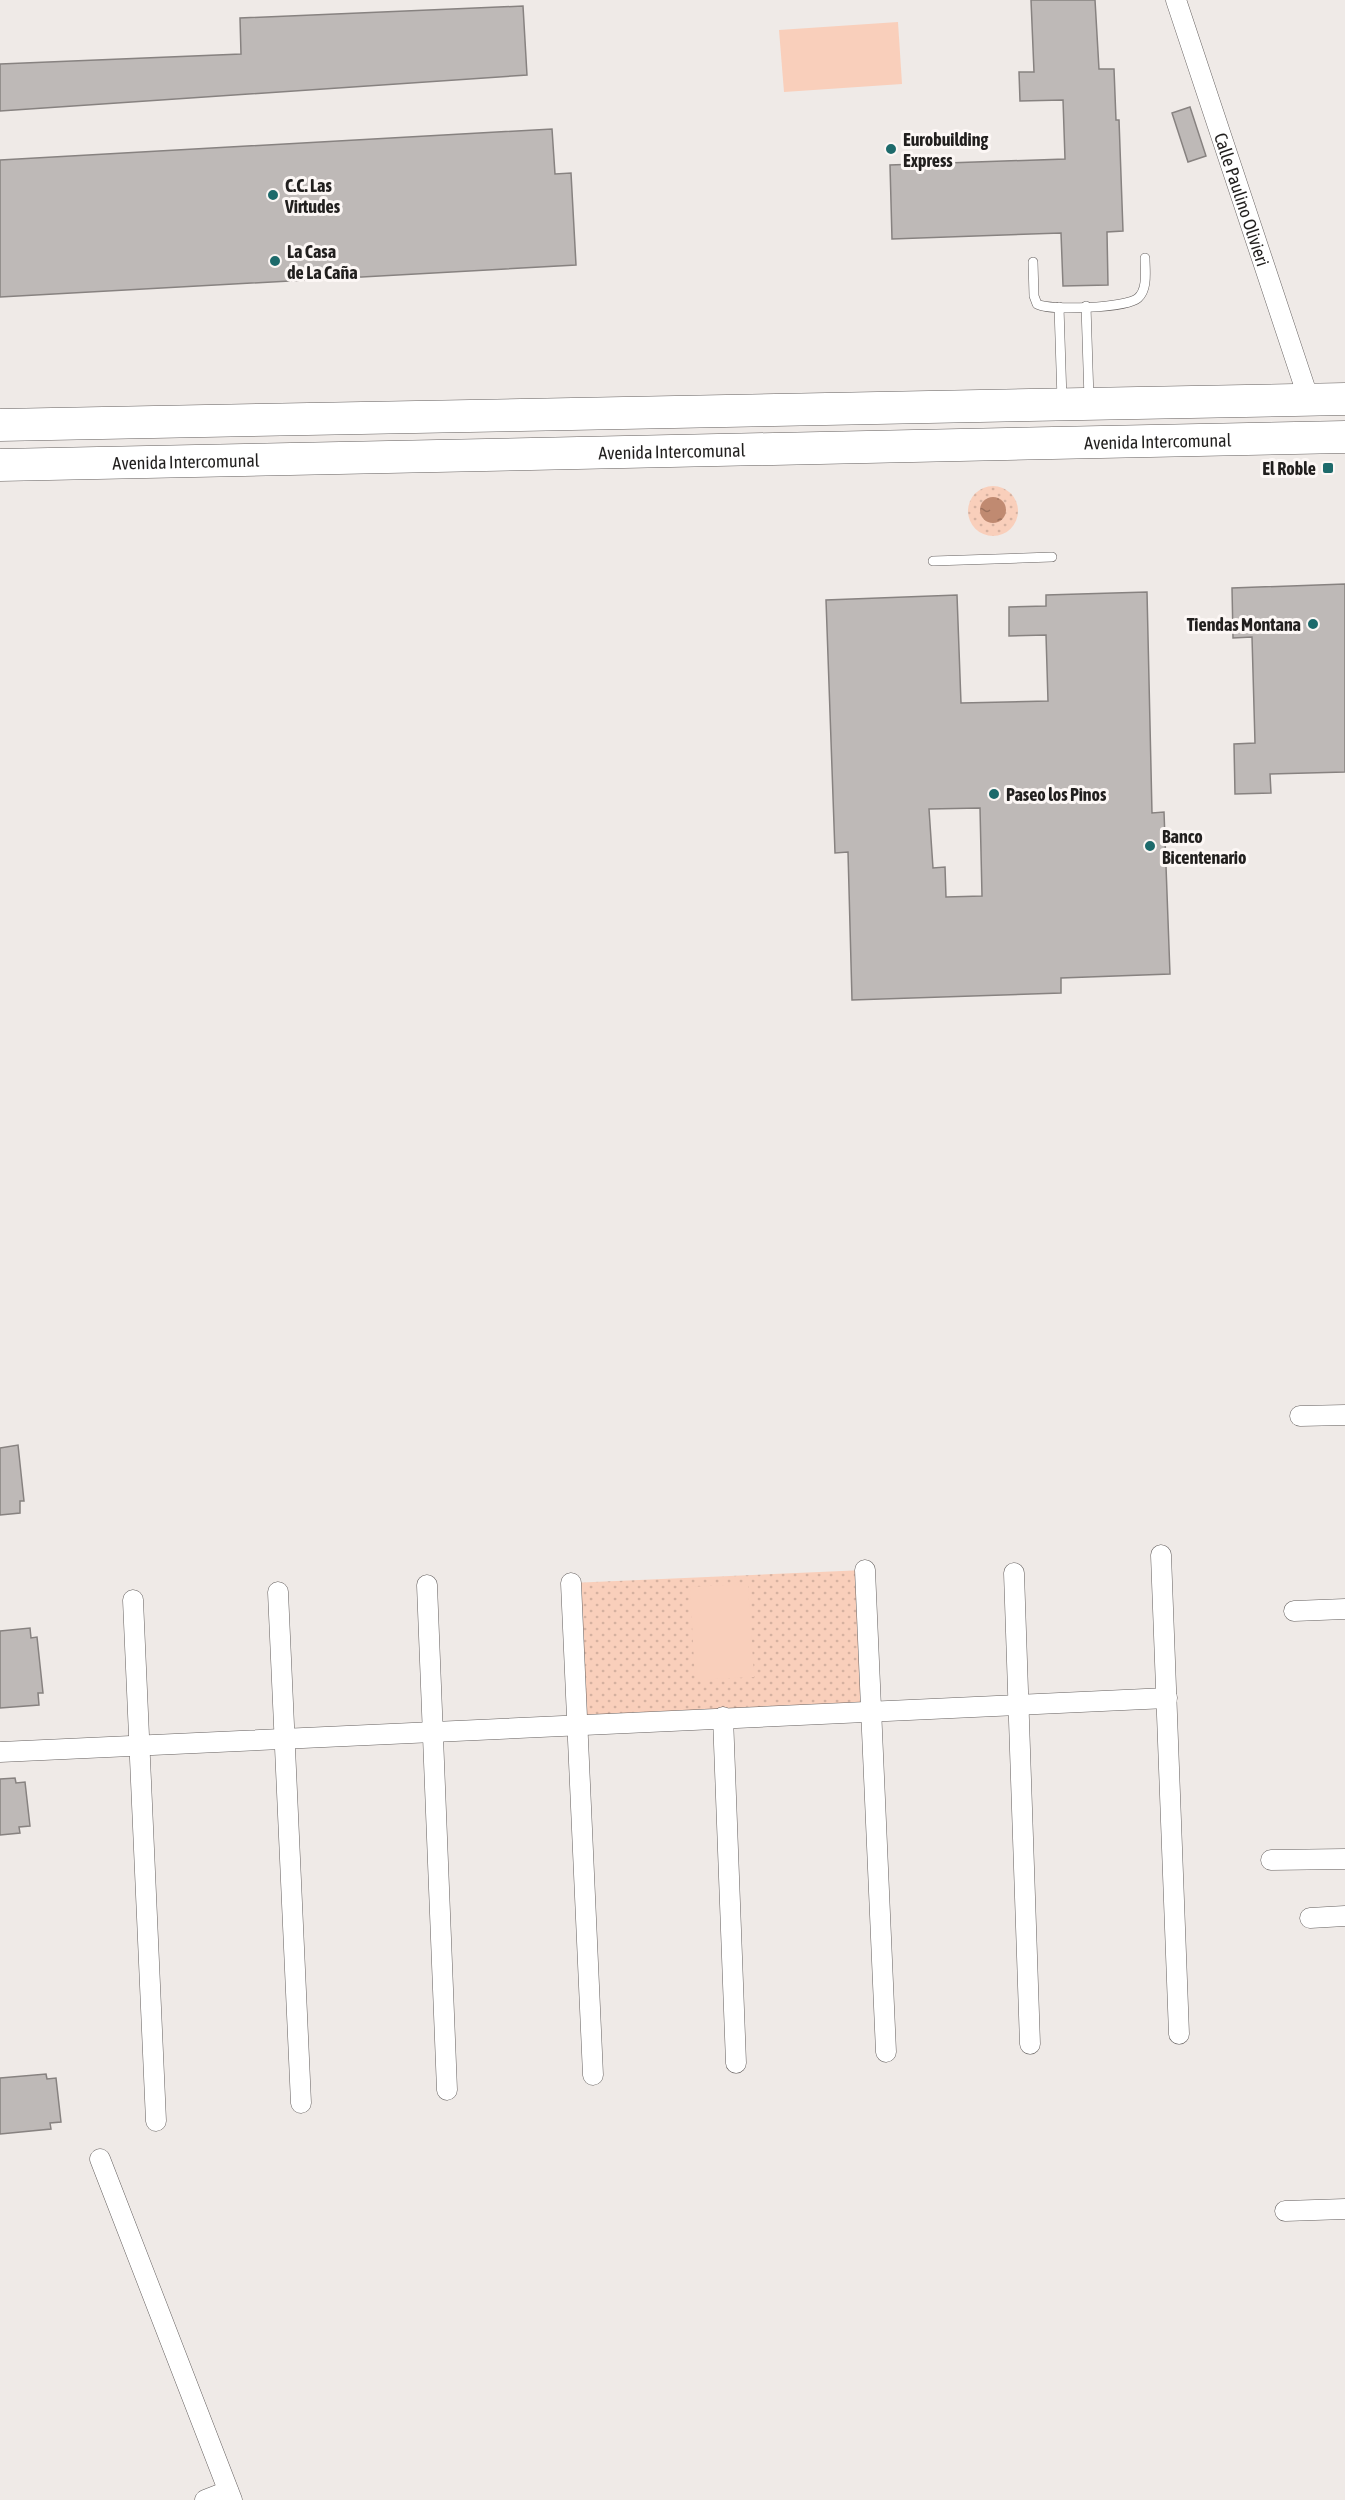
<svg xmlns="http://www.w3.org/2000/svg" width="1345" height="2500" viewBox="0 0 1345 2500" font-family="'Asap Condensed',sans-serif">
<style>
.grass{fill:url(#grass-dots)}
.pitch{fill:#f9cfbb}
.water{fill:url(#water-ripples)}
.building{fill:#beb9b7;stroke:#878280;stroke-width:1.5;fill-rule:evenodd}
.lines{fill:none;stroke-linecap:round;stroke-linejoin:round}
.service-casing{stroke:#65605f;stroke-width:10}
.minor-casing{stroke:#65605f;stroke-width:21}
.primary-casing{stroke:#65605f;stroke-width:33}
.service{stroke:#fff;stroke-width:9}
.minor{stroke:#fff;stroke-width:20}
.primary{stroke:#fff;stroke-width:32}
.poi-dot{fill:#1d6a6b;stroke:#fcf7f5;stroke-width:2}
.labels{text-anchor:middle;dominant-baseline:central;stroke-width:6;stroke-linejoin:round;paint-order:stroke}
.poi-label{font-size:18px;font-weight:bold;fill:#211f1e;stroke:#fcf7f5;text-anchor:start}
.street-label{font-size:18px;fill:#211f1e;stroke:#fcf7f5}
</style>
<defs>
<pattern id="grass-dots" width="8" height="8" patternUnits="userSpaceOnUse" patternTransform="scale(1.5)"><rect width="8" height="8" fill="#f9cfbb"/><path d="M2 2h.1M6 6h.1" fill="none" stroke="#d5b1a0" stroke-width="1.8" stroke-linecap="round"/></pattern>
<pattern id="water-ripples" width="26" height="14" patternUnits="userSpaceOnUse" patternTransform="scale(1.5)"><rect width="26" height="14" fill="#c08a71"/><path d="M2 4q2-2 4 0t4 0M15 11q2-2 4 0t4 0" fill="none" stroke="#9c705c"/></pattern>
</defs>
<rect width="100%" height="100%" fill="#efeae7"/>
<!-- grass -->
<g class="grass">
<circle cx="993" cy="511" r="25"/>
<polygon points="865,1570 872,1711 578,1724 571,1583"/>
</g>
<!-- pitch -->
<g class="pitch">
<polygon points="898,22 902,84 784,92 779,30"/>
<polygon points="748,1584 754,1677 695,1680 690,1587"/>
</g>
<!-- water -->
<circle class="water" cx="993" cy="510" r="13"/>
<!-- building -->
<g class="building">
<polygon points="1031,0 1095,0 1099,69 1114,69 1116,120 1119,120 1123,231 1107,232 1108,285 1063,286 1061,233 892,239 890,165 1065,159 1063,100 1020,101 1019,72 1034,72"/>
<polygon points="523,6 527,75 0,111 0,64 241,54 240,18"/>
<polygon points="1190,107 1206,156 1188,162 1172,113"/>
<polygon points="552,129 555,174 571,173 576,265 0,297 0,160"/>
<polygon points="1345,584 1345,772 1270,774 1271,793 1235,794 1234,744 1255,743 1252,637 1233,638 1232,588"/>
<path d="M1147,592L1152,813L1164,812L1170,974L1061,978V993L852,1000L848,852L835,853L826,600L957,595L961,703L1048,701L1046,635L1009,636V607L1046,606V595ZM980,808L982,896L946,897L945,867L933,868L929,809Z"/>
<polygon points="18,1445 24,1501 20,1501 20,1513 0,1515 0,1448"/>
<polygon points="30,1628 31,1638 37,1637 43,1693 38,1693 39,1705 0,1708 0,1631"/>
<polygon points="15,1778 16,1783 25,1782 30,1826 19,1827 20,1833 0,1835 0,1779"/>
<polygon points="46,2074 47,2079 56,2078 61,2122 50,2123 51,2129 0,2134 0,2078"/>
</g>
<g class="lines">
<defs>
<g id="service">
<path d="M1033,262L1034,296L1037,304C1050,311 1127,308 1138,298C1148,289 1145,271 1145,258"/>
<polyline points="1086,306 1089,399"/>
<polyline points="1059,307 1062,400"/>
<polyline points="933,561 1052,557"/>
</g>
<g id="minor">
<path id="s1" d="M1176,0L1309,400"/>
<polyline points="1300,1416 1345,1415"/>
<polyline points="1161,1555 1179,2034"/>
<polyline points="865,1570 886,2052"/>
<polyline points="1014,1573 1030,2044"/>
<polyline points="571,1583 593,2075"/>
<polyline points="427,1585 447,2090"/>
<polyline points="278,1592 301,2103"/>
<polyline points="133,1600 156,2121"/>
<polyline points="1294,1611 1345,1609"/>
<polyline points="723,1717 736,2063"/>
<polyline points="0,1752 1167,1698"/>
<polyline points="1271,1860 1345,1859"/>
<polyline points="1310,1918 1345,1916"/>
<polyline points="100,2159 232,2500"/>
<polyline points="1285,2211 1345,2209"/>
<polyline points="205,2500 228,2491"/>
</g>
<g id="primary">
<polyline points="0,425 1345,399"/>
<path id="s2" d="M0,465L1345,437"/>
</g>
</defs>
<!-- service casing -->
<use href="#service" class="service-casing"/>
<!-- minor casing -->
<use href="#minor" class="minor-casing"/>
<!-- primary casing -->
<use href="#primary" class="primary-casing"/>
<!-- service -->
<use href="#service" class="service"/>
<!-- minor -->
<use href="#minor" class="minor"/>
<!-- primary -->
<use href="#primary" class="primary"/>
</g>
<!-- markers -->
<g class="poi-dot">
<circle cx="891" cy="149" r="6"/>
<circle cx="273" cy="195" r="6"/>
<circle cx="275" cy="261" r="6"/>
<rect x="1322" y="462" width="12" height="12" rx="3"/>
<circle cx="1313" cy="624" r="6"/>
<circle cx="994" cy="794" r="6"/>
<circle cx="1150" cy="846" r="6"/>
</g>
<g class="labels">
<!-- poi labels -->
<g class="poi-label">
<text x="903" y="139">Eurobuilding<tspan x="903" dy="21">Express</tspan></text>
<text x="285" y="185">C.C. Las<tspan x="285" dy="21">Virtudes</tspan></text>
<text x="287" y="251">La Casa<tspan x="287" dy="21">de La Caña</tspan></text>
<text x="1316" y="468" text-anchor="end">El Roble</text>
<text x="1301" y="624" text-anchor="end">Tiendas Montana</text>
<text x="1006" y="794">Paseo los Pinos</text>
<text x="1162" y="836">Banco<tspan x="1162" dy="21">Bicentenario</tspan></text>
</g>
<!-- street labels -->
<g class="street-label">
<text stroke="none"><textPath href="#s1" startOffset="210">Calle Paulino Olivieri</textPath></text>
<text stroke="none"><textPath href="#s2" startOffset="1158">Avenida Intercomunal</textPath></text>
<text stroke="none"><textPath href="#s2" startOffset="672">Avenida Intercomunal</textPath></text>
<text stroke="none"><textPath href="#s2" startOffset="186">Avenida Intercomunal</textPath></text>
</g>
</g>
</svg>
